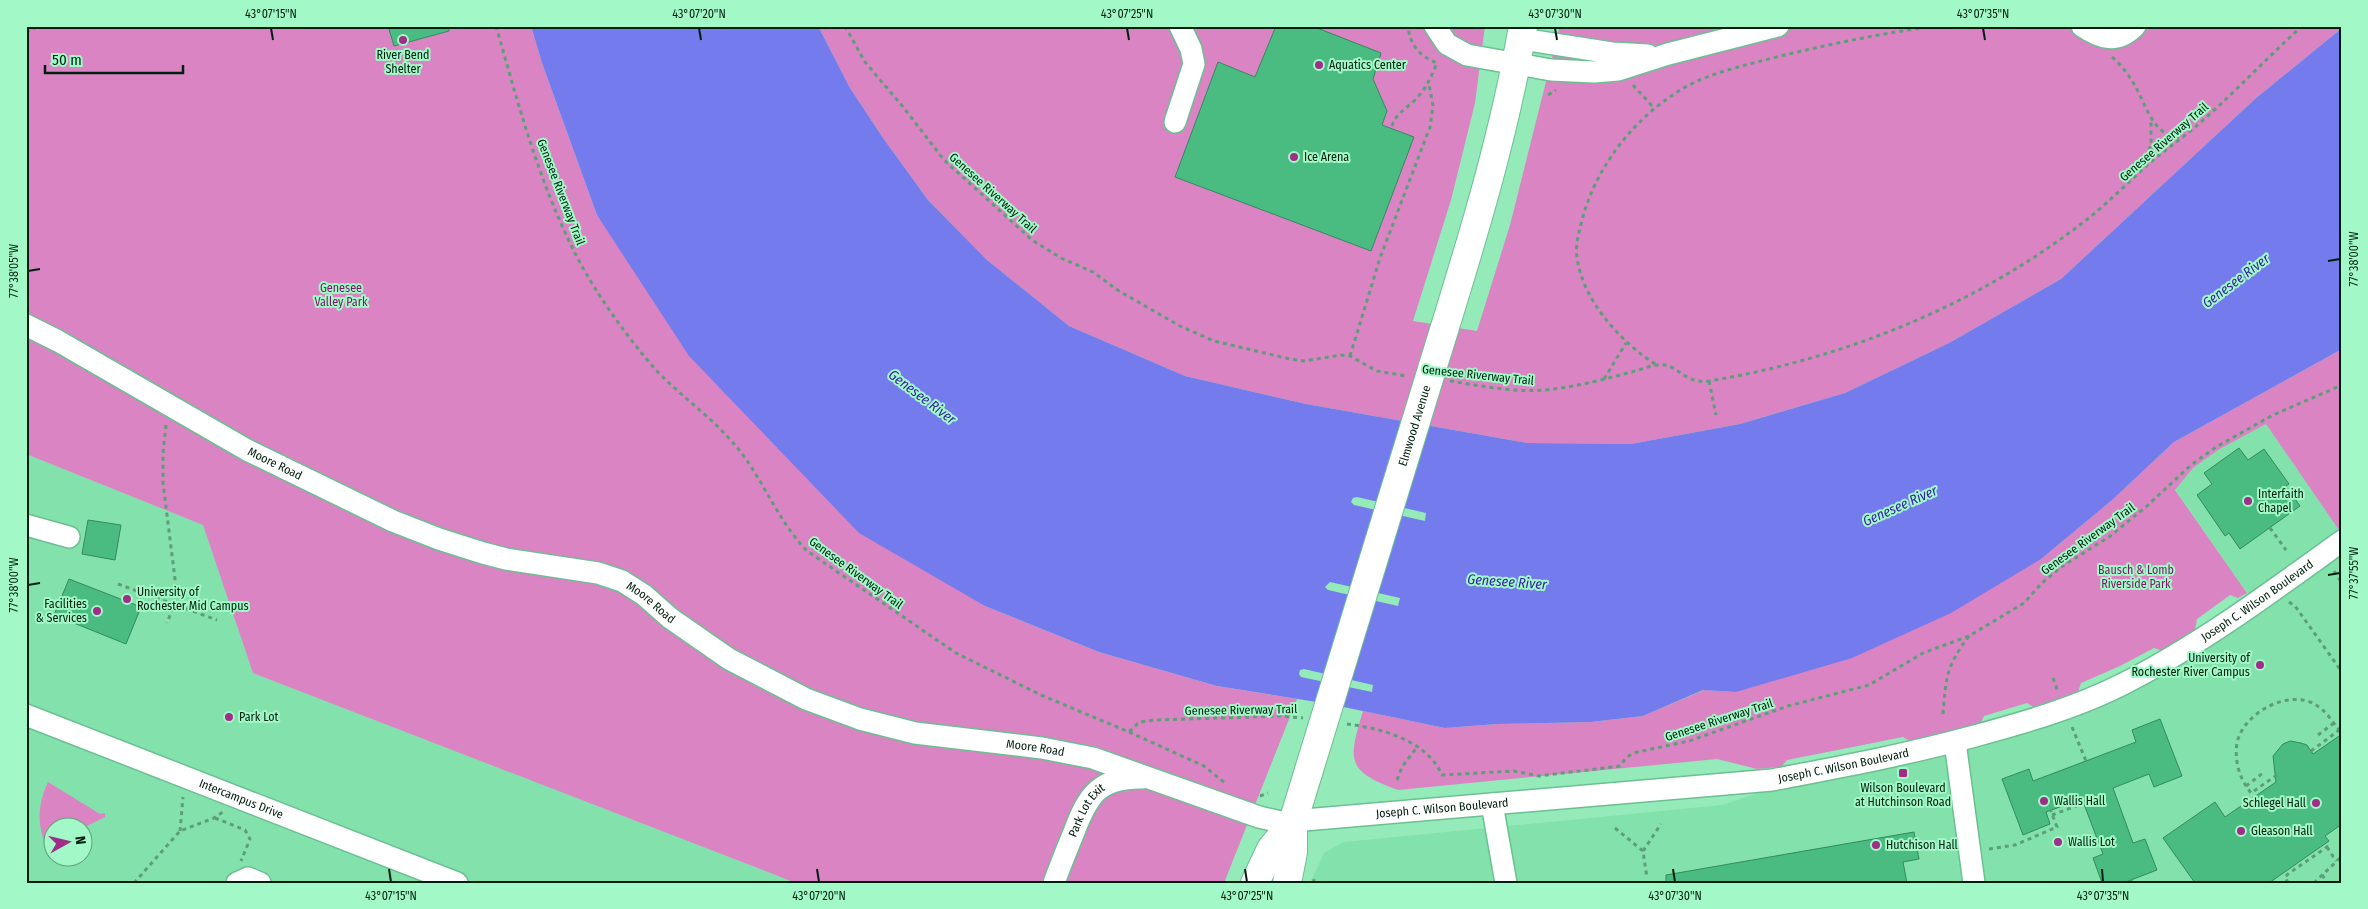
<svg xmlns="http://www.w3.org/2000/svg" width="2368" height="909" viewBox="0 0 2368 909" font-family="'Fira Sans Condensed',sans-serif">
<style>
.built{fill:#83e1ac;fill-rule:evenodd}
.green{fill:#da84c3}
.water{fill:#747bed;fill-rule:evenodd}
.building{fill:#4abc82;stroke:#328a5d}
.lines{fill:none;stroke-linecap:round;stroke-linejoin:round}
.minor-casing{stroke:#6bc091;stroke-width:24}
.major-casing{stroke:#6bc091;stroke-width:30}
.path{stroke:#5d9e79;stroke-width:3;stroke-dasharray:4 4;stroke-linecap:butt}
.minor{stroke:#fff;stroke-width:21}
.major{stroke:#fff;stroke-width:28}
.major-bridge-casing{stroke:#6bc091;stroke-width:30;stroke-linecap:butt}
.major-bridge{stroke:#fff;stroke-width:28}
.ticks{fill:none;stroke:#00200f;stroke-width:2}
.poi-dot{fill:#a02d88;stroke:#a2f8c6;stroke-width:2}
.labels{text-anchor:middle;dominant-baseline:central;stroke-width:4;stroke-linejoin:round;paint-order:stroke}
.poi-label{font-size:12px;fill:#00200f;stroke:#a2f8c6;text-anchor:start}
.street-label{font-size:12px;fill:#00200f;stroke:#a2f8c6}
.park-label{font-size:12px;fill:#7c1868;stroke:#a2f8c6}
.water-label{font-size:14px;font-style:italic;fill:#3623aa;stroke:#a2f8c6}
.neatline{fill:none;stroke:#00200f;stroke-width:2}
.ticks-label{font-size:12px;text-anchor:middle;fill:#00200f}
</style>
<rect width="100%" height="100%" fill="#95eab9"/>
<!-- built -->
<g class="built">
<polygon points="2266,424 2342,534 2342,883 1310,883 1324,853 1344,842 1722,805 1764,791 1879,770 1979,746 2033,731 2080,714 2260,611 2175,489 2193,468 2218,450"/>
<path d="M26,454L203,525L253,673L796,883H26ZM52,826H82V856H52Z"/>
</g>
<!-- green -->
<g class="green">
<polygon points="26,26 531,26 542,63 597,215 985,606 1099,652 1217,686 1297,699 1224,883 796,883 253,673 203,525 26,454"/>
<polygon points="818,26 1485,26 1475,103 1451,200 1413,321 1477,331 1510,225 1560,26 2342,28 2255,99 2061,279 1949,343 1845,393 1740,424 1631,444 1527,443 1306,404 1185,376 1069,326 987,260 928,200 883,138 850,88"/>
<path d="M2342,349V528L2339,530L2266,424L2218,450L2193,468L2175,490L2247,593L2238,598L2230,595L2197,619L2195,630L2163,651L2154,648L2120,666L2081,683L2078,692L2035,708L2027,703L1984,716L1980,724L1911,742L1903,737L1787,760L1781,767L1757,769L1717,759L1398,790C1346,771 1348,761 1363,711L1445,728L1497,724L1591,722L1643,716L1704,690L1736,692L2041,559L2111,501L2174,442Z"/>
<path d="M48,782L100,814L105,813V817L83,828L52,826V846L47,849C37,826 37,805 48,782Z"/>
</g>
<!-- water -->
<path class="water" d="M531,26H818L850,88L883,138L928,200L987,260L1069,326L1185,376L1306,404L1527,443L1631,444L1740,424L1845,393L1949,343L2061,279L2255,99L2342,28V349L2174,442L2111,501L2041,559L1951,613L1852,658L1736,692L1703,690L1643,716L1591,722L1497,724L1445,728L1329,704L1217,686L1099,652L985,606L859,533L689,356L597,215L542,63ZM1357,497L1426,513L1425,521L1354,505L1351,502L1353,498ZM1330,582L1400,598L1398,606L1328,590L1325,587ZM1304,669L1373,685L1372,692L1301,677L1299,674L1300,670Z"/>
<!-- building -->
<g class="building">
<polygon points="388,26 449,26 449,31 394,46"/>
<polygon points="1276,26 1312,26 1381,53 1373,79 1387,111 1382,125 1414,137 1371,251 1175,177 1218,62 1255,77"/>
<polygon points="2239,448 2248,460 2264,449 2289,484 2286,486 2300,506 2240,549 2229,533 2225,536 2197,495 2212,484 2204,473"/>
<polygon points="88,520 121,525 115,560 82,554"/>
<polygon points="69,579 141,607 126,644 54,615"/>
<polygon points="2160,719 2182,776 2154,787 2149,774 2113,788 2133,843 2145,839 2157,870 2123,883 2102,883 2093,858 2103,854 2082,799 2046,812 2050,824 2023,835 2002,779 2029,769 2033,781 2086,761 2136,742 2132,730"/>
<polygon points="2342,734 2342,824 2325,836 2329,841 2269,883 2195,883 2163,838 2215,802 2225,817 2276,782 2273,756 2283,744 2290,741 2301,743 2307,745 2313,754"/>
<polygon points="1914,832 1919,859 1903,862 1907,883 1666,883 1666,875"/>
</g>
<g class="lines">
<defs>
<g id="minor">
<polyline points="1435,26 1447,44 1467,55 1551,70 1594,72 1618,70 1668,54 1778,26"/>
<path d="M2082,26C2101,39 2117,44 2135,26"/>
<polyline points="1521,39 1612,53 1648,55"/>
<polyline points="1175,122 1194,64 1191,49 1180,26"/>
<path id="s1" d="M26,325L58,341L247,450L393,521L439,539L483,553L506,559L598,573L622,581L644,595L670,618L729,659L806,699L860,719L915,733L1042,748L1093,758L1259,817L1281,822L1772,780C1839,767 1905,755 1971,737C2022,723 2073,709 2121,685C2199,646 2271,592 2342,541"/>
<polyline points="26,525 69,537"/>
<path id="s2" d="M26,715L457,883"/>
<polyline points="1955,742 1974,883"/>
<polyline points="1492,804 1506,883"/>
<polyline points="237,883 248,878 260,883"/>
<path id="s3" d="M1054,883C1060,866 1067,849 1074,832C1088,795 1099,777 1143,778"/>
</g>
<g id="major">
<path d="M1432,369C1467,256 1503,143 1523,26"/>
<polyline points="1255,883 1271,849 1293,822"/>
<polyline points="1287,883 1293,852 1293,822 1309,770"/>
</g>
</defs>
<!-- minor casing -->
<use href="#minor" class="minor-casing"/>
<!-- major casing -->
<use href="#major" class="major-casing"/>
<!-- path -->
<g class="path">
<path d="M496,26C518,103 539,183 576,255C595,292 621,328 648,361C674,392 709,414 735,445C763,478 777,520 807,551L956,653L1041,695L1129,732L1139,722L1156,720L1280,716L1303,718"/>
<polyline points="845,26 865,62 904,108 944,160 1032,240 1061,258 1093,272 1119,291 1180,326 1214,341 1290,359 1304,361 1341,355 1350,356 1377,371 1406,376"/>
<polyline points="26,32 39,26"/>
<path d="M2112,57C2121,65 2128,74 2134,84C2147,106 2153,139 2184,137"/>
<polyline points="1633,85 1654,108"/>
<polyline points="1548,95 1556,90"/>
<path d="M1392,126C1396,113 1405,110 1415,100C1426,89 1431,77 1437,63C1419,56 1410,45 1408,26"/>
<polyline points="2146,166 2151,142 2151,119"/>
<polyline points="1350,356 1380,258 1430,127 1433,106 1429,84"/>
<path d="M1655,364C1621,342 1582,300 1577,257C1575,244 1579,233 1582,220C1597,163 1640,110 1693,83C1721,70 1750,64 1780,56C1831,44 1883,33 1935,26"/>
<polyline points="1604,379 1626,343"/>
<path d="M1450,381C1483,386 1519,394 1553,389C1579,386 1606,379 1631,372C1640,370 1648,366 1657,365C1679,362 1681,384 1709,381C1842,359 1973,307 2081,224C2104,207 2124,186 2145,167C2163,151 2183,138 2201,122C2236,91 2268,57 2302,26"/>
<polyline points="1709,381 1716,415"/>
<polyline points="166,425 163,453 163,483 176,587 174,605 167,623"/>
<polyline points="2270,528 2286,550"/>
<polyline points="2334,571 2342,583"/>
<polyline points="118,584 217,620"/>
<polyline points="2289,602 2295,606 2342,672"/>
<polyline points="2053,678 2058,692"/>
<path d="M1943,714C1946,677 1946,667 1969,636"/>
<path d="M1347,724C1380,728 1427,740 1442,775L1514,771L1539,776L1620,766L1626,758L1633,753L1689,741L1788,706L1869,685L1923,653L1969,636L2024,603L2042,583L2061,567L2109,537L2147,506L2191,465L2216,447L2273,415L2342,385"/>
<polyline points="2072,727 2086,761"/>
<polyline points="1129,732 1204,766 1225,783"/>
<polyline points="2318,735 2334,723"/>
<polyline points="2311,751 2342,728"/>
<path d="M2277,775L2251,793C2240,779 2234,762 2237,743C2243,713 2289,688 2316,705C2326,711 2332,721 2339,730"/>
<polyline points="1397,780 1402,767 1417,747"/>
<polyline points="2246,786 2263,773"/>
<polyline points="1260,796 1268,793"/>
<polyline points="2052,815 2084,803"/>
<polyline points="215,818 245,830 250,839 241,861"/>
<polyline points="1615,828 1643,851 1647,878"/>
<polyline points="180,831 183,797"/>
<polyline points="2327,847 2336,861"/>
<polyline points="1989,849 2015,845 2057,827 2051,811"/>
<polyline points="1643,851 1661,824"/>
<polyline points="2322,875 2328,883"/>
<polyline points="2131,880 2132,883"/>
<polyline points="134,883 180,831 214,818 223,812"/>
<polyline points="1313,883 1315,877"/>
<polyline points="2288,883 2285,877 2288,874 2327,847 2325,844"/>
<polyline points="2314,883 2342,856"/>
</g>
<!-- minor -->
<use href="#minor" class="minor"/>
<!-- major -->
<use href="#major" class="major"/>
<defs>
<g id="major-bridge">
<path id="s4" d="M1309,770L1432,369"/>
</g>
</defs>
<!-- major-bridge casing -->
<use href="#major-bridge" class="major-bridge-casing"/>
<!-- major-bridge -->
<use href="#major-bridge" class="major-bridge"/>
</g>
<!-- ticks -->
<path class="ticks" d="M271,28L273,40M699,28L701,40M1127,28L1129,40M1555,28L1557,40M1983,28L1985,40M2328,261L2340,259M28,271L40,269M2328,575L2340,573M28,585L40,583M389,869L391,882M817,869L819,882M1245,869L1247,882M1673,869L1675,882M2102,869L2103,882"/>
<!-- markers -->
<g class="poi-dot">
<circle cx="403" cy="40" r="5"/>
<circle cx="1319" cy="65" r="5"/>
<circle cx="1294" cy="157" r="5"/>
<circle cx="2248" cy="501" r="5"/>
<circle cx="127" cy="599" r="5"/>
<circle cx="97" cy="611" r="5"/>
<circle cx="2260" cy="665" r="5"/>
<circle cx="229" cy="717" r="5"/>
<rect x="1898" y="768" width="10" height="10" rx="2.5"/>
<circle cx="2044" cy="801" r="5"/>
<circle cx="2316" cy="803" r="5"/>
<circle cx="2241" cy="831" r="5"/>
<circle cx="2058" cy="842" r="5"/>
<circle cx="1876" cy="845" r="5"/>
</g>
<g class="labels">
<!-- poi labels -->
<g class="poi-label">
<text x="403" y="55" text-anchor="middle">River Bend<tspan x="403" dy="14">Shelter</tspan></text>
<text x="1329" y="65">Aquatics Center</text>
<text x="1304" y="157">Ice Arena</text>
<text x="2258" y="494">Interfaith<tspan x="2258" dy="14">Chapel</tspan></text>
<text x="137" y="592">University of<tspan x="137" dy="14">Rochester Mid Campus</tspan></text>
<text x="87" y="604" text-anchor="end">Facilities<tspan x="87" dy="14">&amp; Services</tspan></text>
<text x="2250" y="658" text-anchor="end">University of<tspan x="2250" dy="14">Rochester River Campus</tspan></text>
<text x="239" y="717">Park Lot</text>
<text x="1903" y="788" text-anchor="middle">Wilson Boulevard<tspan x="1903" dy="14">at Hutchinson Road</tspan></text>
<text x="2054" y="801">Wallis Hall</text>
<text x="2306" y="803" text-anchor="end">Schlegel Hall</text>
<text x="2251" y="831">Gleason Hall</text>
<text x="2068" y="842">Wallis Lot</text>
<text x="1886" y="845">Hutchison Hall</text>
</g>
<!-- street labels -->
<g class="street-label">
<text transform="translate(2164 142) rotate(-41)">Genesee Riverway Trail</text>
<text transform="translate(561 192) rotate(69)">Genesee Riverway Trail</text>
<text transform="translate(993 193) rotate(42)">Genesee Riverway Trail</text>
<text transform="translate(1478 375) rotate(6)">Genesee Riverway Trail</text>
<text stroke="none"><textPath href="#s4" startOffset="360">Elmwood Avenue</textPath></text>
<text stroke="none"><textPath href="#s1" startOffset="285">Moore Road</textPath></text>
<text transform="translate(2088 539) rotate(-36)">Genesee Riverway Trail</text>
<text transform="translate(856 573) rotate(36)">Genesee Riverway Trail</text>
<text stroke="none"><textPath href="#s1" startOffset="2382">Joseph C. Wilson Boulevard</textPath></text>
<text stroke="none"><textPath href="#s1" startOffset="690">Moore Road</textPath></text>
<text transform="translate(1241 710) rotate(-1)">Genesee Riverway Trail</text>
<text transform="translate(1719 720) rotate(-18)">Genesee Riverway Trail</text>
<text stroke="none"><textPath href="#s1" startOffset="1109">Moore Road</textPath></text>
<text stroke="none"><textPath href="#s1" startOffset="1932">Joseph C. Wilson Boulevard</textPath></text>
<text stroke="none"><textPath href="#s2" startOffset="231">Intercampus Drive</textPath></text>
<text stroke="none"><textPath href="#s1" startOffset="1528">Joseph C. Wilson Boulevard</textPath></text>
<text stroke="none"><textPath href="#s3" startOffset="80">Park Lot Exit</textPath></text>
</g>
<!-- park labels -->
<g class="park-label">
<text x="341" y="288">Genesee<tspan x="341" dy="14">Valley Park</tspan></text>
<text x="2136" y="570">Bausch &amp; Lomb<tspan x="2136" dy="14">Riverside Park</tspan></text>
</g>
<!-- water labels -->
<g class="water-label">
<text transform="translate(2236 281) rotate(-37)">Genesee River</text>
<text transform="translate(922 397) rotate(37)">Genesee River</text>
<text transform="translate(1900 506) rotate(-24)">Genesee River</text>
<text transform="translate(1507 582) rotate(4)">Genesee River</text>
</g>
</g>
<!-- border -->
<rect width="2368" height="909" fill="none" stroke="#a2f8c6" stroke-width="55"/>
<!-- north arrow -->
<g transform="translate(68 842) rotate(82)"><circle r="24" fill="#a2f8c6" stroke="#61a27d"/>
<path d="M0-4L9 19L0 12L-9 19Z" fill="#a02d88"/>
<text y="-8" font-size="14" font-weight="bold" text-anchor="middle" fill="#00200f">N</text>
</g>
<!-- scale -->
<path d="M45 65v8h138v-8" fill="none" stroke="#00200f" stroke-width="2.5"/>
<text x="52" y="65" font-size="15" fill="#00200f" stroke="#a2f8c6" stroke-width="4" paint-order="stroke">50 m</text>
<rect x="28" y="28" width="2312" height="854" class="neatline"/>
<g class="ticks-label">
<text x="271" y="18">43°07'15"N</text>
<text x="699" y="18">43°07'20"N</text>
<text x="1127" y="18">43°07'25"N</text>
<text x="1555" y="18">43°07'30"N</text>
<text x="1983" y="18">43°07'35"N</text>
<text transform="translate(2354 259) rotate(-90)" y="4">77°38'00"W</text>
<text transform="translate(14 271) rotate(-90)" y="4">77°38'05"W</text>
<text transform="translate(2354 573) rotate(-90)" y="4">77°37'55"W</text>
<text transform="translate(14 585) rotate(-90)" y="4">77°38'00"W</text>
<text x="391" y="900">43°07'15"N</text>
<text x="819" y="900">43°07'20"N</text>
<text x="1247" y="900">43°07'25"N</text>
<text x="1675" y="900">43°07'30"N</text>
<text x="2103" y="900">43°07'35"N</text>
</g>
</svg>
